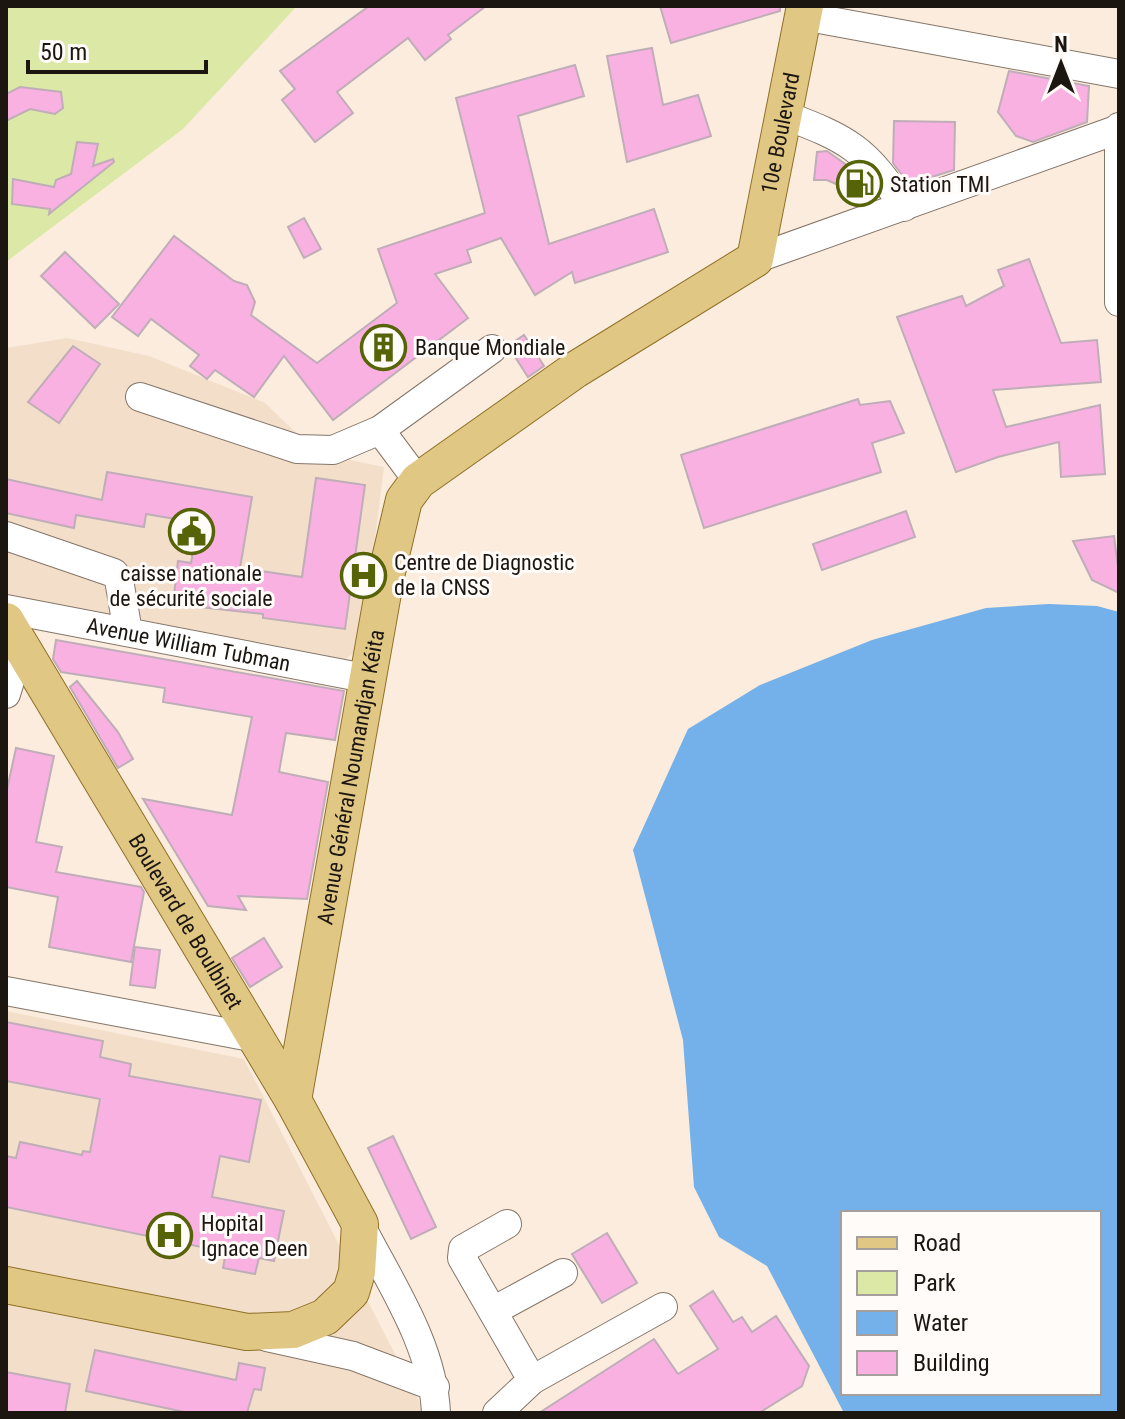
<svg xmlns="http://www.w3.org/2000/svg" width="1125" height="1419" viewBox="0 0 1125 1419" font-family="'Roboto Condensed',sans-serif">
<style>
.built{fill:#f3deca}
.green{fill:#dbe8a6}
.water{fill:#74b0e9;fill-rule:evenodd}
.building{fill:#f9b1e1;stroke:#bfadb8;stroke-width:2}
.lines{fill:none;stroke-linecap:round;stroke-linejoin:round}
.minor-casing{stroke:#847669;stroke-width:30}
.major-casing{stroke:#8f7126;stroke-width:38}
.minor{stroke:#fff;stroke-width:28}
.major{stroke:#e1c784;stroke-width:36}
.labels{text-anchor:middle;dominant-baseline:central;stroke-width:6;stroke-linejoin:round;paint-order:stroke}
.street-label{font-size:22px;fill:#1c1611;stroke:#fefbf8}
.poi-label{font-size:22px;fill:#1c1611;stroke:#fefbf8;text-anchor:start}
</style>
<rect width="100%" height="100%" fill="#fbecdd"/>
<!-- built -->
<g class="built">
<polygon points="67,338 149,356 265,403 317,453 384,467 361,648 341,662 6,598 6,348"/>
<polygon points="6,1011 244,1059 425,1413 6,1413"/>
</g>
<!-- green -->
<polygon class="green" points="6,6 297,6 183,129 6,262"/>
<!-- water -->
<path class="water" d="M1049,604L1097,606L1119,612V1413H844L767,1266L719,1237L694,1187L683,1040L633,850L688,729L760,685L872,640L986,608ZM843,1213H1099V1393H843Z"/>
<!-- building -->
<g class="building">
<polygon points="369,6 486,6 448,35 451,39 425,60 408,38 337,92 353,113 315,142 282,100 295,89 280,71"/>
<polygon points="660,6 780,6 780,11 671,43"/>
<polygon points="652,48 663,105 698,95 711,136 627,162 607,56"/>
<polygon points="575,65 584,96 518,116 549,244 654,209 668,252 575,283 572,272 535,295 501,238 467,250 471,262 435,274 468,318 333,420 284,356 254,397 215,370 207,379 190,366 199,355 151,319 138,336 112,317 174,236 234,281 247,285 255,302 251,315 317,363 397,303 378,249 485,213 456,98"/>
<polygon points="1009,71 1089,86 1087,122 1033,142 1016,136 998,112"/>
<polygon points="20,87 61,92 63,108 55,114 30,109 6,121 6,94"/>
<polygon points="894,121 955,122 954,170 909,184 893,163"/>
<polygon points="77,142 98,144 93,166 113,159 114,162 49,214 50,209 12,204 13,179 54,187 56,180 71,174"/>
<polygon points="827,151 855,171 877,197 859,204 845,188 827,180 814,180 817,152"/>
<polygon points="304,218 321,249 304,258 288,227"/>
<polygon points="65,252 119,304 95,328 41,276"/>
<polygon points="1029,259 1061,343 1097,340 1101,382 993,390 1006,427 1100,405 1105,474 1061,477 1059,442 998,457 956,472 897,317 962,296 966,306 1004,286 998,270"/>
<polygon points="524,335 544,366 528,377 508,346"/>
<polygon points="73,346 100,364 59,423 28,402"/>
<polygon points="858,399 860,405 890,401 904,433 872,443 881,472 704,528 681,455"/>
<polygon points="107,472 252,497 240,568 302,577 316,478 365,485 345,629 263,618 263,614 173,604 178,561 191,563 198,523 146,514 144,527 76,515 74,528 6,513 6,479 102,500"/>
<polygon points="906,511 915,537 822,570 813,544"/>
<polygon points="1114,536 1119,575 1119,593 1092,580 1073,541"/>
<polygon points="56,640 344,691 335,740 286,733 279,772 328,782 307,899 238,896 246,910 208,906 143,799 232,815 252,717 163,702 165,688 61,672 53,659"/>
<polygon points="77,681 118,732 133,759 118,768 70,687"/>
<polygon points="16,748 54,756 36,842 62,847 56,872 141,887 144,892 131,962 49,947 58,897 6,887 6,794"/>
<polygon points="264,938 282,967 250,987 232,958"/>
<polygon points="135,947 160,950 155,988 130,985"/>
<polygon points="6,1022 103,1041 100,1057 131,1064 129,1076 261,1100 249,1162 220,1156 212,1197 284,1211 274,1261 259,1258 255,1274 223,1268 226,1252 6,1207 6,1156 16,1158 20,1142 82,1155 83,1151 90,1152 100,1099 6,1081"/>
<polygon points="393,1136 436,1227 411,1239 368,1148"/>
<polygon points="607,1233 637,1283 602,1303 572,1254"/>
<polygon points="713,1291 733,1322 742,1317 752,1332 776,1316 809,1366 802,1386 759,1413 539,1413 654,1339 678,1374 718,1349 690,1306"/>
<polygon points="95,1350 236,1380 239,1363 265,1368 261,1390 254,1389 247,1413 189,1413 86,1391"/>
<polygon points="6,1372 70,1384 65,1413 6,1413"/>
</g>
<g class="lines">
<defs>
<g id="minor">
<polyline points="803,16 1119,74"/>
<path d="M784,115C849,139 866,149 904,207"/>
<polyline points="1119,127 1119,302"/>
<polyline points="755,259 1119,129"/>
<polyline points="140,397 297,449 333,450 380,430 418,481"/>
<polyline points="380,430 492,349"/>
<polyline points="6,536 114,573 119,580 128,632"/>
<path id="s1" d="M6,609L370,679"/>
<polyline points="6,694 21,645"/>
<polyline points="6,991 256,1038"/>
<path d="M360,1224C390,1283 433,1345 436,1413"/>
<polyline points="493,1311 563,1273"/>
<polyline points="267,1337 353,1356 435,1387"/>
<polyline points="532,1380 663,1307"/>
<polyline points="497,1413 532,1380 462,1258 463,1249 507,1224"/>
</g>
<g id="major">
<path id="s2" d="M6,621L293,1100L360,1224L357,1272L351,1292L325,1317L293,1330L247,1332L6,1285"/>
<path id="s3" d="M293,1100L386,576L404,500L418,481L575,370L755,259L805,6"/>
</g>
</defs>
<!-- minor casing -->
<use href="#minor" class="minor-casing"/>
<!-- major casing -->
<use href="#major" class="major-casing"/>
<!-- minor -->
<use href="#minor" class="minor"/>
<!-- major -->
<use href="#major" class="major"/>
</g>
<!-- icons -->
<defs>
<symbol id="fuel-ring" viewBox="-11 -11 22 22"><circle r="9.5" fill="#fefbf8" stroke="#566306" stroke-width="1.5"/><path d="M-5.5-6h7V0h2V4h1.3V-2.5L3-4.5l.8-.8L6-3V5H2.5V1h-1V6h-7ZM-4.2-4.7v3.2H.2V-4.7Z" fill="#566306"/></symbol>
<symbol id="building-ring" viewBox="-11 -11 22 22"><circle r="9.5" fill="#fefbf8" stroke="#566306" stroke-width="1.5"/><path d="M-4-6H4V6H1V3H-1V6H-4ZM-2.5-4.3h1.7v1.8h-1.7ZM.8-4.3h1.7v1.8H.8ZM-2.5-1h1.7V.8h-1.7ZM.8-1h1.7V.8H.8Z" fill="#566306"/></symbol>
<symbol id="civic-ring" viewBox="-11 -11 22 22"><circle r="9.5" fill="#fefbf8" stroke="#566306" stroke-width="1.5"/><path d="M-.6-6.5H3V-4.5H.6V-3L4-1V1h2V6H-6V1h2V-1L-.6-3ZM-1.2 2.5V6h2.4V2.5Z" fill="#566306"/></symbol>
<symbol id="hospital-ring" viewBox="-11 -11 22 22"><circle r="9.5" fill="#fefbf8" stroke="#566306" stroke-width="1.5"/><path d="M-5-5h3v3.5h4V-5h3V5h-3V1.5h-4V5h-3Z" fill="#566306"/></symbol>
</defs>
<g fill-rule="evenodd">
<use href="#fuel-ring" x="834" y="158" width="51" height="51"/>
<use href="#building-ring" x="358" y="322" width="51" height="51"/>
<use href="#civic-ring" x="166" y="506" width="51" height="51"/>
<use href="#hospital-ring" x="338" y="550" width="51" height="51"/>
<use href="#hospital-ring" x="144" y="1210" width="51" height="51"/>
</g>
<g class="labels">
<!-- street labels -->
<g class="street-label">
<text stroke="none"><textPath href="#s3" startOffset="1166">10e Boulevard</textPath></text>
<text stroke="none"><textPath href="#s1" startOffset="186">Avenue William Tubman</textPath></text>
<text stroke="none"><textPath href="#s3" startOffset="328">Avenue Général Noumandjan Kéita</textPath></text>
<text stroke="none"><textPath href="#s2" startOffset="350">Boulevard de Boulbinet</textPath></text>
</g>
<!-- poi labels -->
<g class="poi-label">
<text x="890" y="184">Station TMI</text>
<text x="415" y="347">Banque Mondiale</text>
<text x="394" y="562">Centre de Diagnostic<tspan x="394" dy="25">de la CNSS</tspan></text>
<text x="191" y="573" text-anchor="middle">caisse nationale<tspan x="191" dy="25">de sécurité sociale</tspan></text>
<text x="201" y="1223">Hopital<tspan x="201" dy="25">Ignace Deen</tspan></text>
</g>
</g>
<!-- border -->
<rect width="1125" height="1419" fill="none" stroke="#1c1611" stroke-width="16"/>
<!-- legend -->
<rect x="841" y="1211" width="260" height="184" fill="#fefbf8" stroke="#a49f9c" stroke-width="2"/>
<rect x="857" y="1237" width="40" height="12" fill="#e1c784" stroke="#a49f9c" stroke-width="2"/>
<text x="913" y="1251" font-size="24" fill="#1c1611">Road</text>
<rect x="857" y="1271" width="40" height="24" fill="#dbe8a6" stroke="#a49f9c" stroke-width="2"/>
<text x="913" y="1291" font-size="24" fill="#1c1611">Park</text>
<rect x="857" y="1311" width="40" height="24" fill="#74b0e9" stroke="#a49f9c" stroke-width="2"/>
<text x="913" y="1331" font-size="24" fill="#1c1611">Water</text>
<rect x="857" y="1351" width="40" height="24" fill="#f9b1e1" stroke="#a49f9c" stroke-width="2"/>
<text x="913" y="1371" font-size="24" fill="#1c1611">Building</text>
<!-- north arrow -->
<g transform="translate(1061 64)" stroke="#fefbf8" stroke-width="6" paint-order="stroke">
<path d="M0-6L14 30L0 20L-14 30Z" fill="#1c1611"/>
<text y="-12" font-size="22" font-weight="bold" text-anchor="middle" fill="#1c1611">N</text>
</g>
<!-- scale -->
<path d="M28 60v12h178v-12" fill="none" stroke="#1c1611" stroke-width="4"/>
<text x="40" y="60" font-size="24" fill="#1c1611" stroke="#fefbf8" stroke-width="6" paint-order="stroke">50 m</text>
</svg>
